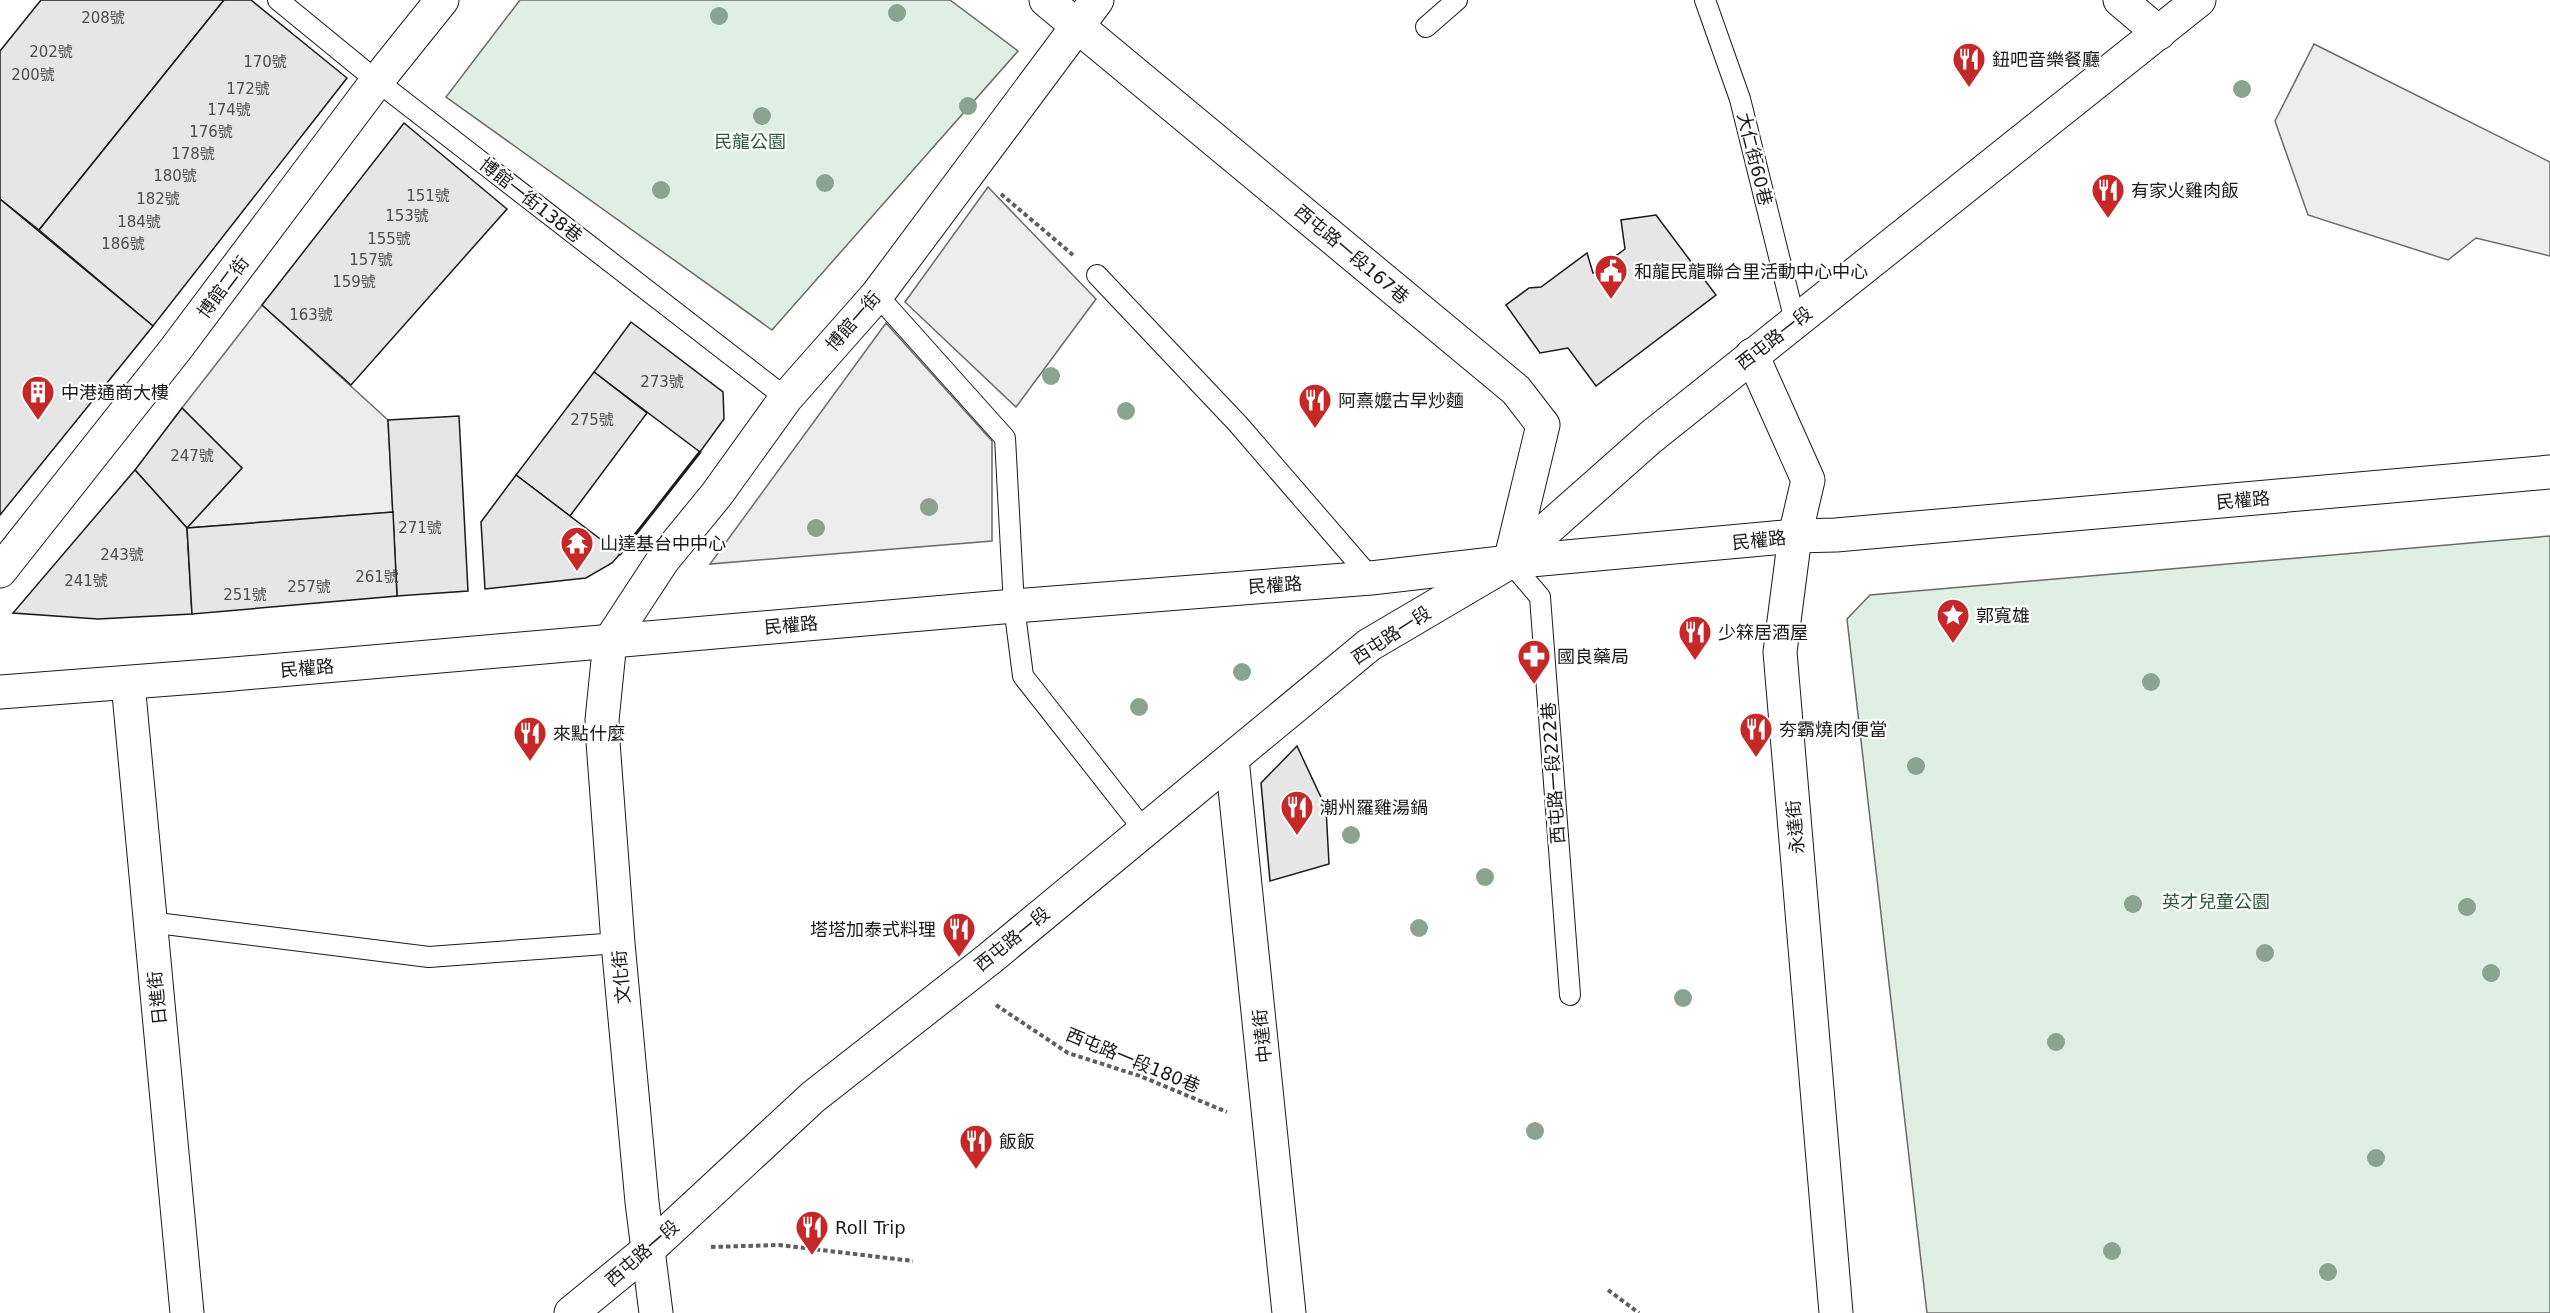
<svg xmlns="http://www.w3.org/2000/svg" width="2550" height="1313" viewBox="0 0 2550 1313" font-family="'DejaVu Sans','Noto Sans TC',sans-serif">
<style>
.green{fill:#e0efe3;stroke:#6a6a6a;stroke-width:1.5}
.parking{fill:#ededed;stroke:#6a6a6a;stroke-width:1.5}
.building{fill:#e6e6e6;stroke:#1a1a1a;stroke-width:1.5}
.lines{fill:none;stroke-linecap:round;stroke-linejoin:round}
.lane-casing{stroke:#1a1a1a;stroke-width:22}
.street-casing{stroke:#1a1a1a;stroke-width:35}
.secondary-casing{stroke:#1a1a1a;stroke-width:35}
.path{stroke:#5f5f5f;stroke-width:4;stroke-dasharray:4.5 3;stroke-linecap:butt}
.lane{stroke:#fff;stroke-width:20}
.street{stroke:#fff;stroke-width:33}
.secondary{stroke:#fff;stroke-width:33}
.wall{stroke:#1a1a1a;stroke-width:3}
.tree{fill:#8aa48f}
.labels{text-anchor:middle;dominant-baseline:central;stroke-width:4.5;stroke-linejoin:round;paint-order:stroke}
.number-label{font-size:15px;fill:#4d4d4d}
.poi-label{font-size:18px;fill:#1a1a1a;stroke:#fff;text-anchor:start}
.park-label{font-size:18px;fill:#2b5a34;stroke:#fff}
.street-label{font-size:18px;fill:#1a1a1a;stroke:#fff}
</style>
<rect width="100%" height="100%" fill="#fff"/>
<!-- green -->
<g class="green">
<polygon points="520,0 950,0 1018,51 772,330 446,97"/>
<polygon points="2550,536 2550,1313 1927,1313 1847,619 1870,595"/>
</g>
<!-- parking -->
<g class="parking">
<polygon points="2314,44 2550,162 2550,256 2476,238 2448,260 2308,215 2275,121"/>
<polygon points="988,187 1096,299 1016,407 905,302"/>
<polygon points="262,305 388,420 393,512 187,528 242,468 182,408"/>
<polygon points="886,323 992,441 992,541 710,564"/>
</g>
<!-- building -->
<g class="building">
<polygon points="41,0 224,0 39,230 0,199 0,51"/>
<polygon points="224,0 251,0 347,78 153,326 39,230"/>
<polygon points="404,123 507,209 351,385 262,305"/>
<polygon points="0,199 153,326 0,515"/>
<polygon points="1656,215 1716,295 1596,386 1568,348 1540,353 1506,305 1529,288 1541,287 1587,253 1593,273 1625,249 1621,220"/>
<polygon points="631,322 723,392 724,419 700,452 594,372"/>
<polygon points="594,372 647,413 570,516 516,475"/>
<polygon points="182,408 242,468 187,528 135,470"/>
<polygon points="459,416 468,591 397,596 388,420"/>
<polygon points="135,470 187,528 192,614 98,619 13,613"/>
<polygon points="516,475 620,554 612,563 586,578 485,589 481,522"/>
<polygon points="393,512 397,596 192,614 187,528"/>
<polygon points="1297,746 1326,808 1329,864 1270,881 1261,783"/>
</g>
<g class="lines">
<defs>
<g id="lane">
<polyline points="278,0 377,81 786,398"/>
<polyline points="1705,0 1740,99 1795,321"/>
<polyline points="1426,27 1457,0"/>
<polyline points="1097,275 1238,424 1371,578"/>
<polyline points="877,295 1005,438 1014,606 1023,676 1144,830"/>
<polyline points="1510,562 1540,597 1570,995"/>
<polyline points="149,922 429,957 618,943"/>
</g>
<g id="street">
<polyline points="1046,0 1516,390 1543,425 1510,562"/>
<polyline points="2120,0 2159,33"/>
<polyline points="1752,355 1808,480 1795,536 1780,652 1836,1313"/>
<polyline points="0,571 175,350 377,81 442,0"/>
<polyline points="128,683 187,1313"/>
<polyline points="1232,759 1289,1313"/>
<polyline points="656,1313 642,1202 618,943 603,742 602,720 610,641 663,560 717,494 786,398 877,295 1097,0"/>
</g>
<g id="secondary">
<polyline points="0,692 222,675 1014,606 1371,578 1510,562 1795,536 1836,535 2550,472"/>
<polyline points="571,1313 649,1249 813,1097 989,959 1369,645 1510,562 1651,437 2199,0"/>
</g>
</defs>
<!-- lane casing -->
<use href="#lane" class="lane-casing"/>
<!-- street casing -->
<use href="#street" class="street-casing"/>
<!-- secondary casing -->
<use href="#secondary" class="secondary-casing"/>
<!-- path -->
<g class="path">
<polyline points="1001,194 1073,255"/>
<polyline points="996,1005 1068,1053 1140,1076 1227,1112"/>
<polyline points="711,1247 779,1245 913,1261"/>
<polyline points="1608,1290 1639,1313"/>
</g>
<!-- lane -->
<use href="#lane" class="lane"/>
<!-- street -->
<use href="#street" class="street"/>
<!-- secondary -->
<use href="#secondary" class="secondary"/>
<!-- wall -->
<polyline class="wall" points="620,554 700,452"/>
</g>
<!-- trees -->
<g class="tree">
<circle cx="897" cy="13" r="9"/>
<circle cx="719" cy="16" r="9"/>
<circle cx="2242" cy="89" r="9"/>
<circle cx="968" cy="106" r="9"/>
<circle cx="762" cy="116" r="9"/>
<circle cx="825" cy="183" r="9"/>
<circle cx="661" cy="190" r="9"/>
<circle cx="1051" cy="376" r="9"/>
<circle cx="1126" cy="411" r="9"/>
<circle cx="929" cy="507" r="9"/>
<circle cx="816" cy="528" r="9"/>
<circle cx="1242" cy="672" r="9"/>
<circle cx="2151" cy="682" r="9"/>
<circle cx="1139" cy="707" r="9"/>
<circle cx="1916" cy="766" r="9"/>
<circle cx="1351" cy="835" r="9"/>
<circle cx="1485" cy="877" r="9"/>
<circle cx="2133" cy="904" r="9"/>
<circle cx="2467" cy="907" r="9"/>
<circle cx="1419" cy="928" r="9"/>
<circle cx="2265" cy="953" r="9"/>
<circle cx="2491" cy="973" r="9"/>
<circle cx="1683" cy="998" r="9"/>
<circle cx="2056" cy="1042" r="9"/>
<circle cx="1535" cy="1131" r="9"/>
<circle cx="2376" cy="1158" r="9"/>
<circle cx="2112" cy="1251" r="9"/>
<circle cx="2328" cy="1272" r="9"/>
</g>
<!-- icons -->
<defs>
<symbol id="restaurant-pin" viewBox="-11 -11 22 30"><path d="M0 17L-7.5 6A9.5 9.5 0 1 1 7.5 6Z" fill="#c62828" stroke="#fff"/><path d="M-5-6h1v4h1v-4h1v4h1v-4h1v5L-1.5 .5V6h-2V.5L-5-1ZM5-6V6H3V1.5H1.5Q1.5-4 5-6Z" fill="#fff"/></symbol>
<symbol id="civic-pin" viewBox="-11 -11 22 30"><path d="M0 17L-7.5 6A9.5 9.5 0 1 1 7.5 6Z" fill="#c62828" stroke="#fff"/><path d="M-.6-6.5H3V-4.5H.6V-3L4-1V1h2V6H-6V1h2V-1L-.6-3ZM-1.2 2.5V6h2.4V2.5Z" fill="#fff"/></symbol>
<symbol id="building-pin" viewBox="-11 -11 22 30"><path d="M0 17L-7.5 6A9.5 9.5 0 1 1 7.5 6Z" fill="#c62828" stroke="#fff"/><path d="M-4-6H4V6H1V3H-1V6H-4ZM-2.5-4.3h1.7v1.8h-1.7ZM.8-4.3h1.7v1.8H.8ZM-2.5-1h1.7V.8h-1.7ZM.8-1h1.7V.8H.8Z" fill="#fff"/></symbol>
<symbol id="temple-pin" viewBox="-11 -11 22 30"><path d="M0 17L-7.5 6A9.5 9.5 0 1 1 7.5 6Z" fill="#c62828" stroke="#fff"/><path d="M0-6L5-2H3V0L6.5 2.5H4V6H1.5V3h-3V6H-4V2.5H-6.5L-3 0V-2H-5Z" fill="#fff"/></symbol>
<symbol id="sight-pin" viewBox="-11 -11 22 30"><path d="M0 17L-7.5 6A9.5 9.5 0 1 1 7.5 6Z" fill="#c62828" stroke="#fff"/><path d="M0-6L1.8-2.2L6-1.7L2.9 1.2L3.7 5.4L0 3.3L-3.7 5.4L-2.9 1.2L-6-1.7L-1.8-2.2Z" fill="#fff"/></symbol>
<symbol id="pharmacy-pin" viewBox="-11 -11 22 30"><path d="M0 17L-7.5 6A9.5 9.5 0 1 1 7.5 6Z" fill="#c62828" stroke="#fff"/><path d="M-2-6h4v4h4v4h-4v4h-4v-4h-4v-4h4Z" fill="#fff"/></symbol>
</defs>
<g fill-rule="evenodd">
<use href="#restaurant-pin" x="1950" y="40" width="38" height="52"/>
<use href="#restaurant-pin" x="2089" y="171" width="38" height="52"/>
<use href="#civic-pin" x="1592" y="252" width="38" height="52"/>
<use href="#building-pin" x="19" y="373" width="38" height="52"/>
<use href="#restaurant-pin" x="1296" y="381" width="38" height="52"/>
<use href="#temple-pin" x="558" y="524" width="38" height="52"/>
<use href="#sight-pin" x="1934" y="596" width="38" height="52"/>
<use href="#restaurant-pin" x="1676" y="613" width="38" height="52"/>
<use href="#pharmacy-pin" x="1515" y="637" width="38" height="52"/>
<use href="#restaurant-pin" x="1737" y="710" width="38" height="52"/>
<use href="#restaurant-pin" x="511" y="714" width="38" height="52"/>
<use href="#restaurant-pin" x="1278" y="788" width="38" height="52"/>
<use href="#restaurant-pin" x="940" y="910" width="38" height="52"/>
<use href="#restaurant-pin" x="957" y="1122" width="38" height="52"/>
<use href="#restaurant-pin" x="793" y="1208" width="38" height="52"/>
</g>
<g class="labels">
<!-- number labels -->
<g class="number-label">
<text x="103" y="18">208號</text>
<text x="51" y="52">202號</text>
<text x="265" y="62">170號</text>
<text x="33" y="75">200號</text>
<text x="248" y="89">172號</text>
<text x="229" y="110">174號</text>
<text x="211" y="132">176號</text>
<text x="193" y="154">178號</text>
<text x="175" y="176">180號</text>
<text x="428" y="196">151號</text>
<text x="158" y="199">182號</text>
<text x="407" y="216">153號</text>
<text x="139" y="222">184號</text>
<text x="389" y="239">155號</text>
<text x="123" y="244">186號</text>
<text x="371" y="260">157號</text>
<text x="354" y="282">159號</text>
<text x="311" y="315">163號</text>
<text x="662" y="382">273號</text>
<text x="592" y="420">275號</text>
<text x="192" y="456">247號</text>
<text x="420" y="528">271號</text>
<text x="122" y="555">243號</text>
<text x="377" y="577">261號</text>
<text x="86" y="581">241號</text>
<text x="309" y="587">257號</text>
<text x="245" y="595">251號</text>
</g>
<!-- poi labels -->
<g class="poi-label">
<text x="1992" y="59">鈕吧音樂餐廳</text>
<text x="2131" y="190">有家火雞肉飯</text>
<text x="1634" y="271">和龍民龍聯合里活動中心中心</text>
<text x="61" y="392">中港通商大樓</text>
<text x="1338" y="400">阿熹嬤古早炒麵</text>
<text x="600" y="543">山達基台中中心</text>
<text x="1976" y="615">郭寬雄</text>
<text x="1718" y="632">少箖居酒屋</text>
<text x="1557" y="656">國良藥局</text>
<text x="1779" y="729">夯霸燒肉便當</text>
<text x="553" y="733">來點什麼</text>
<text x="1320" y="807">潮州羅雞湯鍋</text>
<text x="936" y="929" text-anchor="end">塔塔加泰式料理</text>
<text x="999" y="1141">飯飯</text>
<text x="835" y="1227">Roll Trip</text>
</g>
<!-- park labels -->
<g class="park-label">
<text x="750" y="141">民龍公園</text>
<text x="2216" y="901">英才兒童公園</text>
</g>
<!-- street labels -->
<g class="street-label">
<text transform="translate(1755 159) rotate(76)">大仁街60巷</text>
<text transform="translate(531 200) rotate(38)">博館一街138巷</text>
<text transform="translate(1352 254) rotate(40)">西屯路一段167巷</text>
<text transform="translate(223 287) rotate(-53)">博館二街</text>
<text transform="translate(853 321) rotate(-49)">博館一街</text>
<text transform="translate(1774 338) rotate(-38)">西屯路一段</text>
<text transform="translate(2243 500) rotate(-5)">民權路</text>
<text transform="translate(1759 540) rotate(-6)">民權路</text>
<text transform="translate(1275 585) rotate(-4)">民權路</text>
<text transform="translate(791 625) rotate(-5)">民權路</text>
<text transform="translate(1391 635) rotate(-33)">西屯路一段</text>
<text transform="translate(307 668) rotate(-5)">民權路</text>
<text transform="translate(1553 773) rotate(-94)">西屯路一段222巷</text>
<text transform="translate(1795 827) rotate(-95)">永達街</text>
<text transform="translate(1012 939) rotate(-39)">西屯路一段</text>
<text transform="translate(621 977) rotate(-95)">文化街</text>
<text transform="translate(157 998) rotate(-96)">日進街</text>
<text transform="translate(1262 1036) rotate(-96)">中達街</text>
<text transform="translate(1133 1060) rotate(22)">西屯路一段180巷</text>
<text transform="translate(642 1253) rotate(-41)">西屯路一段</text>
</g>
</g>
</svg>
